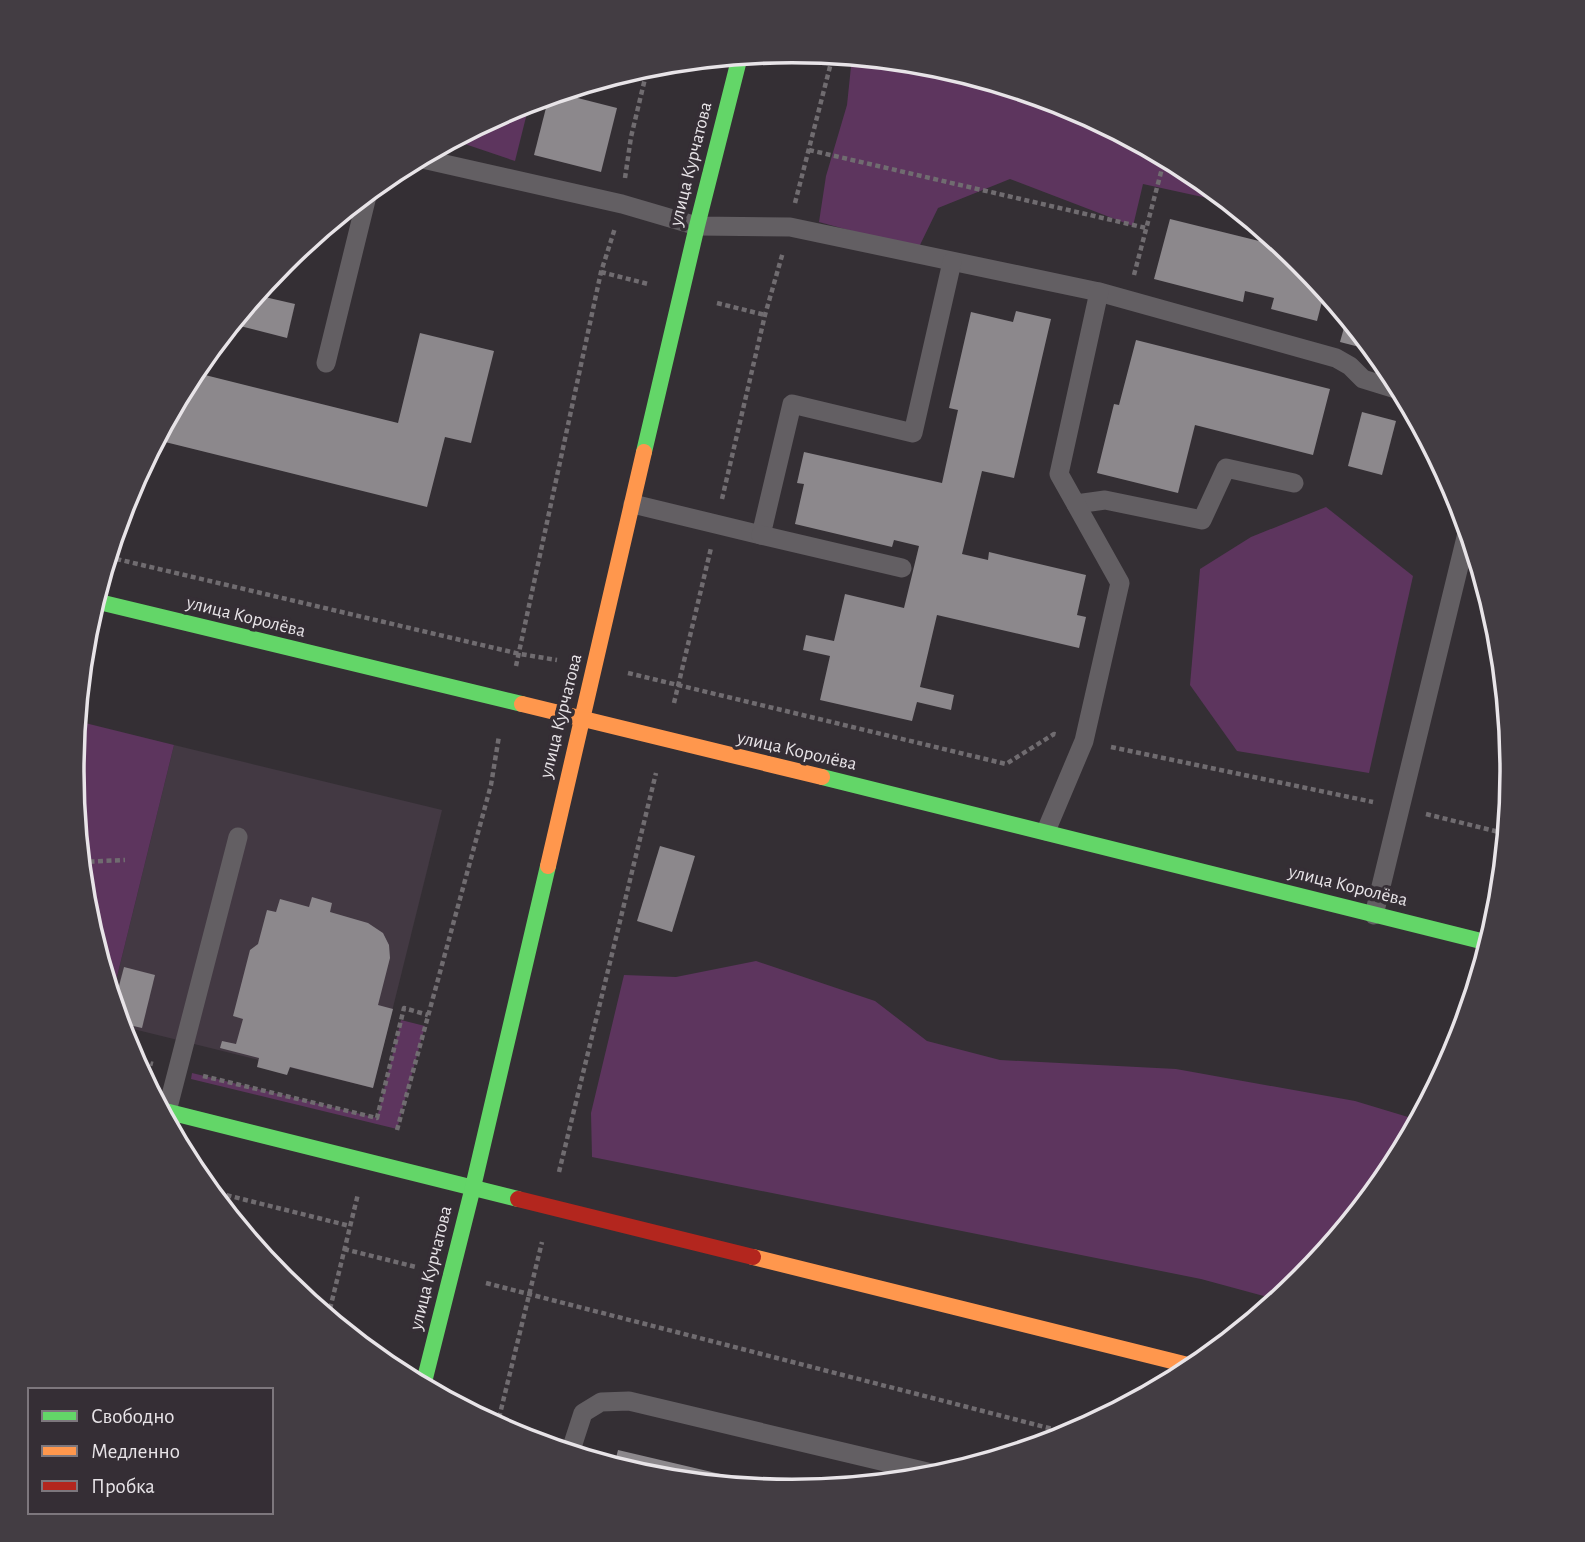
<svg xmlns="http://www.w3.org/2000/svg" width="1585" height="1542" viewBox="0 0 1585 1542" font-family="'Alegreya Sans',sans-serif">
<style>
.built{fill:#433943}
.green{fill:#5d355e}
.building{fill:#8c888c}
.lines{fill:none;stroke-linecap:round;stroke-linejoin:round}
.path{stroke:#706c70;stroke-width:4.5;stroke-dasharray:5 3.5;stroke-linecap:butt}
.lane{stroke:#635f63;stroke-width:19}
.fast{stroke:#63d668;stroke-width:16}
.slow{stroke:#ff974d;stroke-width:16}
.jam{stroke:#b3261e;stroke-width:16}
.labels{text-anchor:middle;dominant-baseline:central;stroke-width:7;stroke-linejoin:round;paint-order:stroke}
.street-label{font-size:19px;fill:#e8e4e8;stroke:#352e35}
.rim{fill:none;stroke:#e8e4e8;stroke-width:3.5}
</style>
<rect width="100%" height="100%" fill="#342f34"/>
<!-- built -->
<polygon class="built" points="174,745 442,810 373,1088 121,1026 112,997"/>
<!-- green -->
<g class="green">
<polygon points="852,57 933,65 1068,106 1193,172 1230,203 1143,184 1133,226 1010,179 938,208 918,249 819,222 826,176 847,105"/>
<polygon points="530,101 515,161 453,140 517,105"/>
<polygon points="1326,507 1413,576 1369,773 1237,751 1190,685 1200,569 1251,537"/>
<polygon points="77,721 174,745 112,997 86,911 72,771"/>
<polygon points="756,961 875,1001 927,1041 1000,1060 1176,1069 1355,1101 1418,1120 1391,1171 1302,1281 1278,1300 1201,1279 592,1157 591,1113 624,975 676,977"/>
<polygon points="401,1020 425,1026 397,1129 191,1079 192,1073 377,1118"/>
</g>
<!-- building -->
<g class="building">
<polygon points="558,93 617,108 601,172 534,155 549,96"/>
<polygon points="1170,219 1259,241 1261,232 1268,234 1302,262 1325,290 1317,321 1271,309 1274,298 1245,291 1243,302 1154,279"/>
<polygon points="256,295 295,304 287,338 232,324"/>
<polygon points="1016,311 1051,319 1014,478 982,471 962,554 988,560 989,552 1086,575 1077,615 1086,617 1079,648 937,615 920,687 954,695 951,710 917,702 912,721 820,700 830,656 803,650 806,635 834,641 845,594 904,608 919,546 894,540 892,547 795,524 804,484 797,483 804,452 942,483 958,410 949,408 971,312 1013,322"/>
<polygon points="1347,317 1375,351 1340,342"/>
<polygon points="420,333 494,351 471,443 445,437 427,507 157,440 193,372 398,423"/>
<polygon points="1136,340 1330,389 1313,455 1195,425 1178,493 1097,473 1114,404 1119,405"/>
<polygon points="1380,357 1392,371 1393,374 1377,369"/>
<polygon points="1362,412 1396,421 1382,475 1348,466"/>
<polygon points="660,846 695,856 672,932 637,921"/>
<polygon points="312,897 332,903 330,912 368,923 383,933 389,945 390,958 378,1005 393,1009 373,1088 290,1067 287,1075 257,1067 259,1058 220,1048 222,1041 236,1044 243,1019 233,1016 250,950 258,944 267,910 276,912 280,899 309,907"/>
<polygon points="124,967 155,975 142,1028 120,1023 114,1005"/>
<polygon points="618,1450 780,1488 779,1490 652,1477 614,1466"/>
</g>
<g class="lines">
<!-- path -->
<g class="path">
<polyline points="809,150 1146,228"/>
<polyline points="625,178 631,137 648,66"/>
<polyline points="795,203 833,55"/>
<polyline points="601,272 648,284"/>
<polyline points="1134,275 1165,157"/>
<polyline points="717,303 765,315"/>
<polyline points="722,499 765,315 783,252"/>
<polyline points="108,557 520,654 557,660"/>
<polyline points="516,666 601,272 615,228"/>
<polyline points="628,673 1006,764 1054,734 1058,735"/>
<polyline points="674,703 711,548"/>
<polyline points="1111,747 1373,802"/>
<polyline points="1426,814 1507,834"/>
<polyline points="81,862 125,860"/>
<polyline points="134,1059 153,1064"/>
<polyline points="203,1076 377,1118 404,1008 428,1015"/>
<polyline points="397,1130 491,785 499,736"/>
<polyline points="559,1172 656,773"/>
<polyline points="210,1191 350,1226"/>
<polyline points="344,1249 416,1267"/>
<polyline points="486,1283 1072,1434"/>
<polyline points="328,1317 358,1194"/>
<polyline points="497,1426 542,1242"/>
</g>
<!-- lane -->
<g class="lane">
<polyline points="418,158 622,204 697,226 790,227 1099,292 1336,358 1350,366 1363,379 1402,391"/>
<polyline points="326,363 368,192"/>
<polyline points="633,504 761,535 792,404 913,433 952,262"/>
<polyline points="1076,504 1105,500 1202,520 1226,468 1294,483"/>
<polyline points="761,535 902,568"/>
<polyline points="1046,831 1084,741 1120,583 1059,474 1099,292"/>
<polyline points="1374,915 1468,529"/>
<polyline points="167,1111 238,837"/>
<polyline points="570,1453 583,1413 601,1402 629,1401 940,1475"/>
</g>
<!-- fast -->
<g class="fast">
<polyline points="644,452 697,226 740,56"/>
<polyline points="95,601 522,704"/>
<polyline points="822,777 1489,943"/>
<polyline points="161,1110 518,1199"/>
<polyline points="423,1386 473,1187 548,866"/>
</g>
<!-- slow -->
<g class="slow">
<polyline points="522,704 822,777"/>
<polyline points="548,866 644,452"/>
<polyline points="753,1257 1196,1367"/>
</g>
<!-- jam -->
<polyline class="jam" points="518,1199 753,1257"/>
</g>
<g class="labels">
<!-- street labels -->
<g class="street-label">
<text transform="translate(691 164) rotate(-76)">улица Курчатова</text>
<text transform="translate(246 617) rotate(14)">улица Королёва</text>
<text transform="translate(561 716) rotate(-76)">улица Курчатова</text>
<text transform="translate(797 751) rotate(13)">улица Королёва</text>
<text transform="translate(1348 886) rotate(14)">улица Королёва</text>
<text transform="translate(431 1268) rotate(-76)">улица Курчатова</text>
</g>
</g>
<!-- crop -->
<path d="M0 0H1585V1542H0ZM84 771a708 708 0 1 1 1416 0a708 708 0 1 1-1416 0Z" fill="#433d43" fill-rule="evenodd"/>
<path class="rim" d="M84 771a708 708 0 1 1 1416 0a708 708 0 1 1-1416 0Z"/>
<!-- legend -->
<rect x="28" y="1388" width="245" height="126" fill="#352e35" stroke="#7d777d" stroke-width="2"/>
<rect x="42" y="1411" width="35" height="10" fill="#63d668" stroke="#7d777d" stroke-width="2"/>
<text x="91" y="1423" font-size="21" fill="#e8e4e8">Свободно</text>
<rect x="42" y="1446" width="35" height="10" fill="#ff974d" stroke="#7d777d" stroke-width="2"/>
<text x="91" y="1458" font-size="21" fill="#e8e4e8">Медленно</text>
<rect x="42" y="1481" width="35" height="10" fill="#b3261e" stroke="#7d777d" stroke-width="2"/>
<text x="91" y="1493" font-size="21" fill="#e8e4e8">Пробка</text>
</svg>
